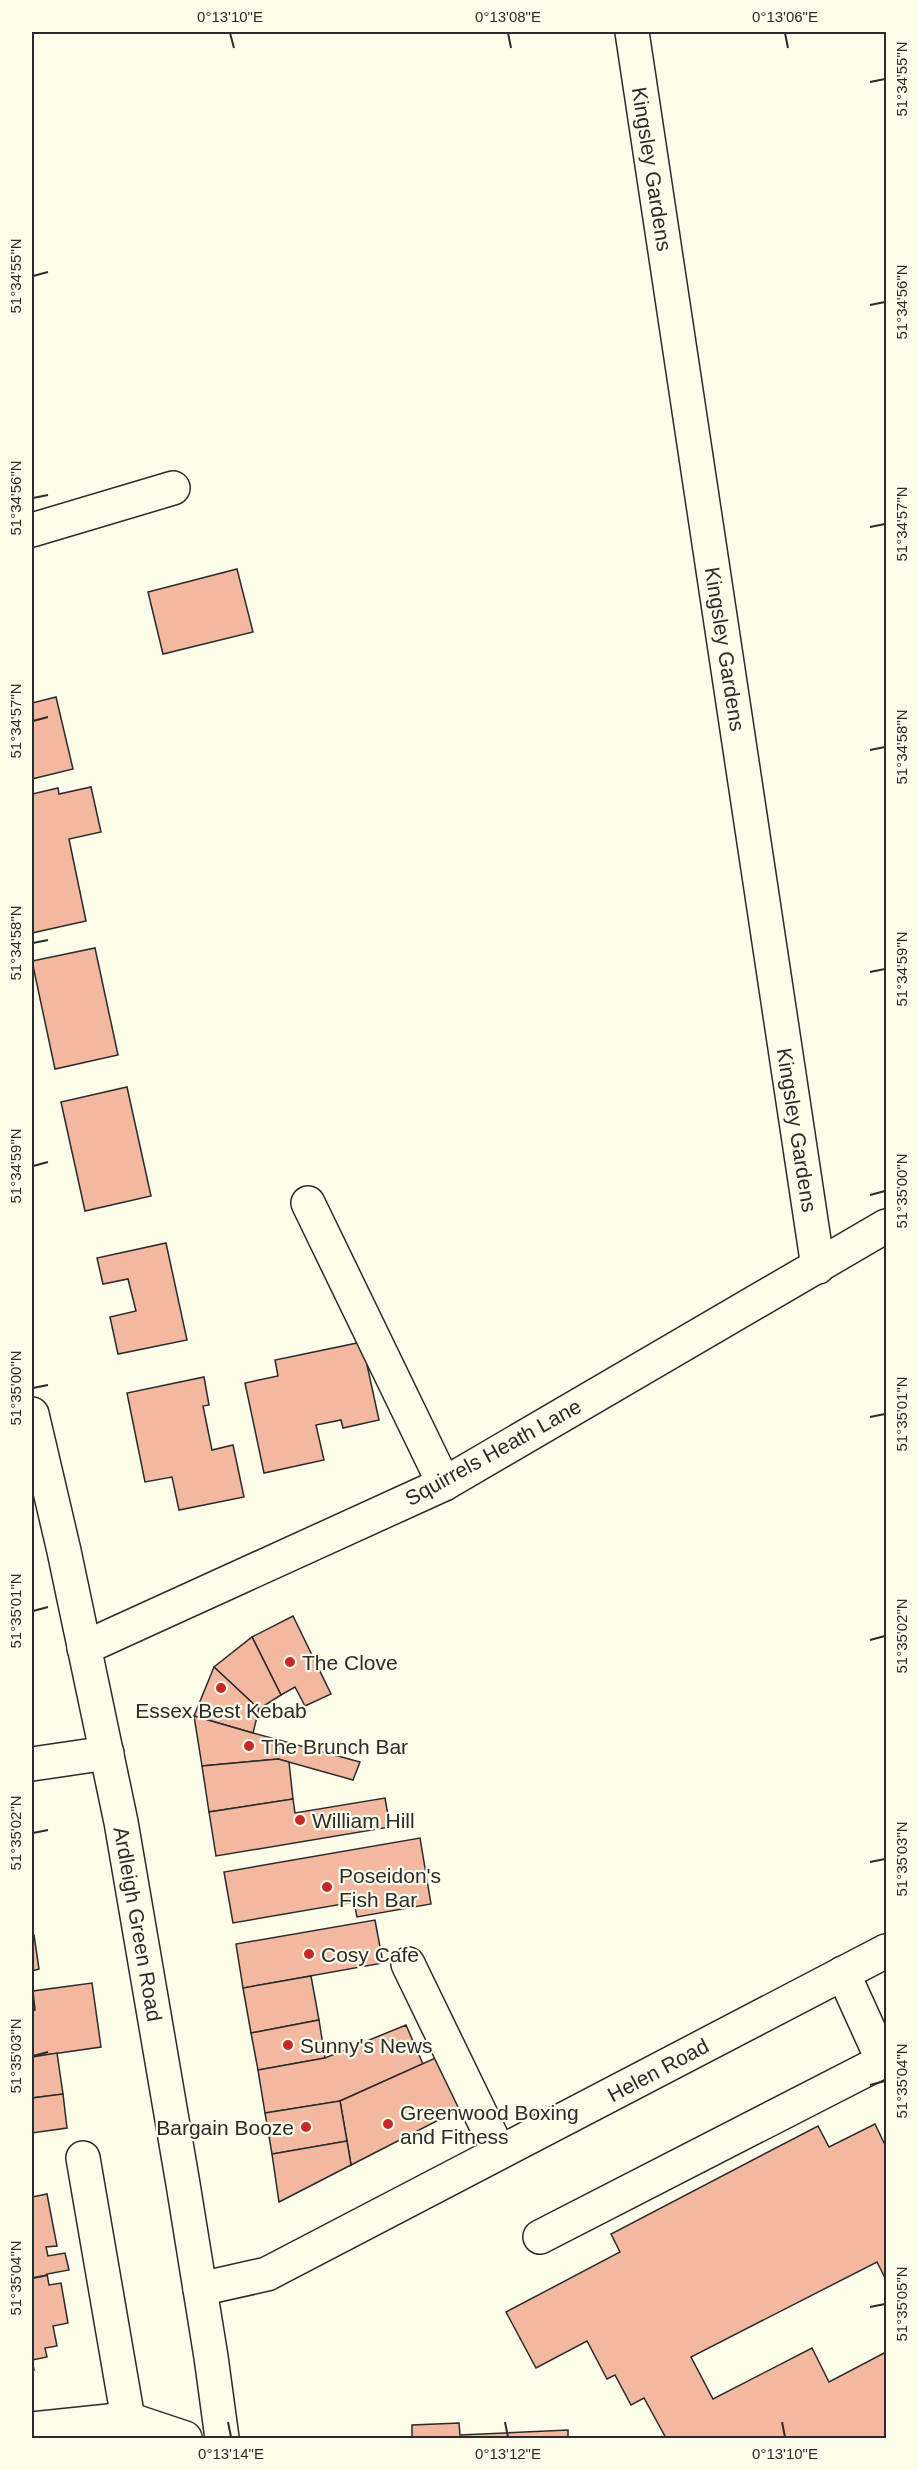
<svg xmlns="http://www.w3.org/2000/svg" width="918" height="2470" viewBox="0 0 918 2470" font-family="Arial,sans-serif">
<style>
.building{fill:#f2b8a0;stroke:#2b2b2b;stroke-width:1.5}
.lines{fill:none;stroke-linecap:round;stroke-linejoin:round}
.minor-casing{stroke:#2b2b2b;stroke-width:36}
.minor{stroke:#fdfbea;stroke-width:33}
.ticks{fill:none;stroke:#2b2b2b;stroke-width:2}
.poi-dot{fill:#c62828;stroke:#fdfbea;stroke-width:2}
.labels{text-anchor:middle;dominant-baseline:central;stroke-width:4.5;stroke-linejoin:round;paint-order:stroke}
.street-label{font-size:21px;fill:#2b2b2b;stroke:#fdfbea}
.poi-label{font-size:21px;fill:#2b2b2b;stroke:#fdfbea;text-anchor:start}
.neatline{fill:none;stroke:#2b2b2b;stroke-width:2}
.ticks-label{font-size:15px;text-anchor:middle;fill:#2b2b2b}
</style>
<rect width="100%" height="100%" fill="#fdfbea"/>
<!-- building -->
<g class="building">
<polygon points="237,569 253,632 163,654 148,592"/>
<polygon points="56,697 73,769 32,779 32,703"/>
<polygon points="91,787 101,832 69,839 86,921 32,933 32,794 58,788 59,794"/>
<polygon points="95,948 118,1055 55,1069 32,961"/>
<polygon points="127,1087 151,1196 85,1211 61,1102"/>
<polygon points="166,1243 187,1340 118,1354 110,1317 136,1311 128,1279 103,1284 97,1258"/>
<polygon points="362,1342 379,1420 343,1428 341,1420 316,1425 324,1460 264,1473 245,1383 278,1376 275,1360"/>
<polygon points="204,1377 209,1405 203,1406 212,1450 233,1445 244,1497 179,1510 172,1477 145,1482 127,1393"/>
<polygon points="293,1616 331,1694 305,1706 295,1687 281,1695 252,1637"/>
<polygon points="252,1637 281,1695 259,1709 214,1667"/>
<polygon points="214,1667 259,1709 253,1733 194,1716"/>
<polygon points="194,1716 253,1733 360,1762 353,1780 278,1759 202,1766"/>
<polygon points="278,1759 289,1762 293,1799 209,1812 202,1766"/>
<polygon points="385,1798 390,1827 216,1856 209,1812 293,1799 295,1813"/>
<polygon points="420,1838 431,1904 357,1917 354,1902 233,1923 224,1872"/>
<polygon points="375,1920 383,1963 243,1988 236,1944"/>
<polygon points="32,1935 34,1935 39,1969 32,1971"/>
<polygon points="311,1976 319,2020 251,2033 243,1988"/>
<polygon points="92,1983 101,2047 32,2057 32,2010 35,2010 33,1991"/>
<polygon points="319,2020 325,2058 258,2070 251,2033"/>
<polygon points="406,2025 423,2064 340,2101 265,2113 258,2070 325,2058"/>
<polygon points="57,2053 63,2094 32,2098 32,2057"/>
<polygon points="442,2055 466,2106 351,2165 340,2101"/>
<polygon points="63,2094 67,2128 32,2133 32,2098"/>
<polygon points="340,2101 347,2141 272,2154 265,2113"/>
<polygon points="875,2124 886,2147 886,2280 877,2262 691,2357 713,2399 812,2348 829,2382 886,2352 886,2438 666,2438 644,2398 631,2405 615,2375 607,2379 587,2341 536,2368 506,2312 620,2252 611,2234 818,2126 829,2147"/>
<polygon points="347,2141 351,2165 279,2202 272,2154"/>
<polygon points="47,2194 57,2246 46,2247 48,2256 65,2253 69,2270 47,2274 49,2285 61,2283 68,2323 53,2326 57,2346 45,2348 47,2357 32,2360 34,2370 32,2370 32,2197"/>
<polygon points="459,2423 460,2435 568,2430 568,2438 412,2438 412,2425"/>
</g>
<g class="lines">
<defs>
<g id="minor">
<polyline points="632,32 818,1267"/>
<polyline points="32,530 173,488"/>
<polyline points="308,1203 444,1484"/>
<polyline points="32,1414 64,1551 121,1822 183,2184 211,2357 222,2438"/>
<polyline points="84,1648 444,1484 886,1226"/>
<polyline points="32,1764 107,1753"/>
<polyline points="408,1964 499,2152"/>
<polyline points="83,2158 128,2419"/>
<polyline points="540,2237 883,2061 843,1973"/>
<polyline points="200,2289 267,2274 886,1951"/>
<polyline points="32,2429 128,2419 185,2438"/>
</g>
</defs>
<!-- minor casing -->
<use href="#minor" class="minor-casing"/>
<!-- minor -->
<use href="#minor" class="minor"/>
</g>
<!-- ticks -->
<path class="ticks" d="M230,33L234,48M508,33L511,48M785,33L788,48M870,82L885,79M33,276L48,272M870,305L885,302M33,498L48,495M870,527L885,524M33,721L48,717M870,750L885,747M33,943L48,940M870,972L885,969M33,1166L48,1162M870,1195L885,1191M33,1388L48,1385M870,1417L885,1414M33,1611L48,1607M870,1640L885,1636M33,1833L48,1830M870,1862L885,1859M33,2056L48,2052M870,2085L885,2081M33,2278L48,2275M870,2307L885,2304M228,2422L231,2437M505,2422L508,2437M782,2422L785,2437"/>
<!-- markers -->
<g class="poi-dot">
<circle cx="290" cy="1662" r="6"/>
<circle cx="221" cy="1688" r="6"/>
<circle cx="249" cy="1746" r="6"/>
<circle cx="300" cy="1820" r="6"/>
<circle cx="327" cy="1887" r="6"/>
<circle cx="309" cy="1954" r="6"/>
<circle cx="288" cy="2045" r="6"/>
<circle cx="388" cy="2124" r="6"/>
<circle cx="306" cy="2127" r="6"/>
</g>
<g class="labels">
<!-- street labels -->
<g class="street-label">
<text transform="translate(652 169) rotate(81)">Kingsley Gardens</text>
<text transform="translate(725 649) rotate(81)">Kingsley Gardens</text>
<text transform="translate(797 1130) rotate(81)">Kingsley Gardens</text>
<text transform="translate(493 1452) rotate(-29)">Squirrels Heath Lane</text>
<text transform="translate(138 1924) rotate(80)">Ardleigh Green Road</text>
<text transform="translate(658 2070) rotate(-28)">Helen Road</text>
</g>
<!-- poi labels -->
<g class="poi-label">
<text x="302" y="1662">The Clove</text>
<text x="221" y="1710" text-anchor="middle">Essex Best Kebab</text>
<text x="261" y="1746">The Brunch Bar</text>
<text x="312" y="1820">William Hill</text>
<text x="339" y="1875">Poseidon's<tspan x="339" dy="24">Fish Bar</tspan></text>
<text x="321" y="1954">Cosy Cafe</text>
<text x="300" y="2045">Sunny's News</text>
<text x="400" y="2112">Greenwood Boxing<tspan x="400" dy="24">and Fitness</tspan></text>
<text x="294" y="2127" text-anchor="end">Bargain Booze</text>
</g>
</g>
<!-- border -->
<rect width="918" height="2470" fill="none" stroke="#fdfbea" stroke-width="66"/>
<rect x="33" y="33" width="852" height="2404" class="neatline"/>
<g class="ticks-label">
<text x="230" y="22">0°13'10"E</text>
<text x="508" y="22">0°13'08"E</text>
<text x="785" y="22">0°13'06"E</text>
<text transform="translate(902 79) rotate(-90)" y="5">51°34'55"N</text>
<text transform="translate(16 276) rotate(-90)" y="5">51°34'55"N</text>
<text transform="translate(902 302) rotate(-90)" y="5">51°34'56"N</text>
<text transform="translate(16 498) rotate(-90)" y="5">51°34'56"N</text>
<text transform="translate(902 524) rotate(-90)" y="5">51°34'57"N</text>
<text transform="translate(16 721) rotate(-90)" y="5">51°34'57"N</text>
<text transform="translate(902 747) rotate(-90)" y="5">51°34'58"N</text>
<text transform="translate(16 943) rotate(-90)" y="5">51°34'58"N</text>
<text transform="translate(902 969) rotate(-90)" y="5">51°34'59"N</text>
<text transform="translate(16 1166) rotate(-90)" y="5">51°34'59"N</text>
<text transform="translate(902 1191) rotate(-90)" y="5">51°35'00"N</text>
<text transform="translate(16 1388) rotate(-90)" y="5">51°35'00"N</text>
<text transform="translate(902 1414) rotate(-90)" y="5">51°35'01"N</text>
<text transform="translate(16 1611) rotate(-90)" y="5">51°35'01"N</text>
<text transform="translate(902 1636) rotate(-90)" y="5">51°35'02"N</text>
<text transform="translate(16 1833) rotate(-90)" y="5">51°35'02"N</text>
<text transform="translate(902 1859) rotate(-90)" y="5">51°35'03"N</text>
<text transform="translate(16 2056) rotate(-90)" y="5">51°35'03"N</text>
<text transform="translate(902 2081) rotate(-90)" y="5">51°35'04"N</text>
<text transform="translate(16 2278) rotate(-90)" y="5">51°35'04"N</text>
<text transform="translate(902 2304) rotate(-90)" y="5">51°35'05"N</text>
<text x="231" y="2459">0°13'14"E</text>
<text x="508" y="2459">0°13'12"E</text>
<text x="785" y="2459">0°13'10"E</text>
</g>
</svg>
